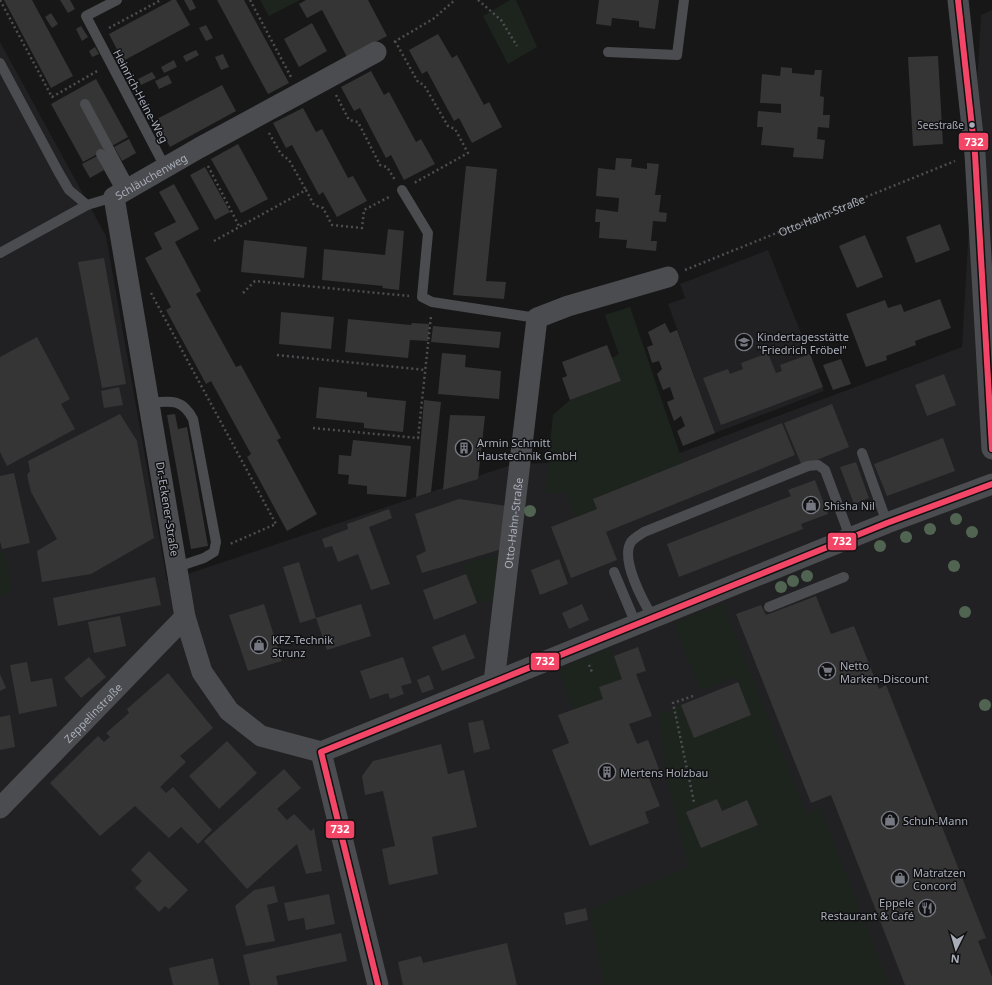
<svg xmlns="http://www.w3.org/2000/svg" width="992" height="985" viewBox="0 0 992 985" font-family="'Noto Sans',sans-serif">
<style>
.built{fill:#212123}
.green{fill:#1d241e;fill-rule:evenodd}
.building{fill:#353536}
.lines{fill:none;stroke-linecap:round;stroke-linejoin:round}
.path{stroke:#4d4e52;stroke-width:2.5;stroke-dasharray:2 3;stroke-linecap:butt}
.lane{stroke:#4b4c50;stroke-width:10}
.street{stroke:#4b4c50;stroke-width:21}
.bus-1-casing{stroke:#111113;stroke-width:9}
.bus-1{stroke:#f34667;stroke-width:6}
.tree{fill:#506451}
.bus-dot{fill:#a8adb8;stroke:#111113;stroke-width:1.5}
.labels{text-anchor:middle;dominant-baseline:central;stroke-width:3;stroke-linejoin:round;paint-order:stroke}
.bus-label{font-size:10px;fill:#a8adb8;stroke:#111113;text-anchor:end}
.street-label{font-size:11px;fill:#a8adb8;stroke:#111113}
.poi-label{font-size:11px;fill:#a8adb8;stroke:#111113;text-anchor:start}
.line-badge{stroke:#111113;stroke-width:1.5}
.badge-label{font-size:11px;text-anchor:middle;font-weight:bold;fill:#fff}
</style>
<rect width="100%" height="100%" fill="#171717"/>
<!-- built -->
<g class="built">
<polygon points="992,10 992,985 0,985 0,42 106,236 167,581 514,464 661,460 962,347 981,15"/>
<polygon points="768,250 824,391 715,433 668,304 685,298 680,284"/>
</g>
<!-- green -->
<g class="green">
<polygon points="260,0 300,0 269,16"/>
<polygon points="510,0 516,0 537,47 508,64 483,16"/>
<polygon points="630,307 683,463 593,499 597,509 575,517 566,493 545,494 553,415 570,400 621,381 612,358 619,354 605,315"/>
<polygon points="0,552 5,552 12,591 0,596"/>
<polygon points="501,554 499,600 477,603 462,564"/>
<path d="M723,604L806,814L820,808L889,985H604L589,909L688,867L666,775L658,715L681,705L694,738L751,715L736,677L700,690L674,623ZM717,799L722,811L747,801L761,831L759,832L756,825L701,848L686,812Z"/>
<polygon points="611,648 622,679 599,687 603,699 572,710 558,668"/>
</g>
<!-- building -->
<g class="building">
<polygon points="4,0 32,0 73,76 51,88"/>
<polygon points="60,0 70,0 75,9 68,13"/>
<polygon points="172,0 176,0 190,25 123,61 109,34"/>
<polygon points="184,0 192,0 196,8 190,11"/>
<polygon points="217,0 244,0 289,83 268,94"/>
<polygon points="306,0 368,0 387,36 347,57 322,10 307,18 299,4"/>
<polygon points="599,0 659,0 655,29 639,27 639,21 612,18 611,26 596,24"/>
<polygon points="51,13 58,24 52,28 45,17"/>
<polygon points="312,23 327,51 299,67 284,39"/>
<polygon points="206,25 213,38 206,41 199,28"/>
<polygon points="81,26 88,37 82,41 76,29"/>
<polygon points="438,34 452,58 457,55 484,105 489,102 502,127 472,143 459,118 454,121 427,71 422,74 409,50"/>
<polygon points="95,47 99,54 92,57 89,51"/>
<polygon points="196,50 199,55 186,62 183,56"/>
<polygon points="223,54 229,67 221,70 215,57"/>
<polygon points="938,56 943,144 913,146 908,57"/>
<polygon points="174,60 177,67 164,73 161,67"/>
<polygon points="781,67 792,68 792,73 814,75 815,70 822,70 820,96 824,97 823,115 830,115 829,128 818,127 817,139 825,140 823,159 793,157 794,148 761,145 763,127 757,127 758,111 781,113 781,104 760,103 762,74 780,76"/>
<polygon points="371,71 384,95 389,92 416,142 421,139 435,164 404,180 391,155 386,158 360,108 354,111 341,87"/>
<polygon points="152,72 156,78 141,85 138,79"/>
<polygon points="168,75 172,83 159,89 155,81"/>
<polygon points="96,79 128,137 83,162 51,104"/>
<polygon points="222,85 236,111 170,147 155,120"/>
<polygon points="303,108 316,132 322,129 348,178 353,176 367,201 337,217 323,192 319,195 292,145 286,148 273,123"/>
<polygon points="129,139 136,153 122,161 114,147"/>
<polygon points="238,144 268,199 241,213 211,159"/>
<polygon points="97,156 104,170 90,178 82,164"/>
<polygon points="616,158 632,159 631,167 647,169 647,163 659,164 655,195 661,195 659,212 667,213 666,222 653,221 651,241 657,241 656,251 626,248 627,240 599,238 600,222 595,222 596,209 618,212 619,198 596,196 598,168 615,170"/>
<polygon points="466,166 497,169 486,281 506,282 504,299 453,295"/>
<polygon points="205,167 230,212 215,220 190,175"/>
<polygon points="174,184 199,229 175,242 201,291 196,294 236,367 241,365 281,438 277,440 317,514 287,531 247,457 251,454 211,381 206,384 166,310 171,307 145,258 162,249 154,233 176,222 159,192"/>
<polygon points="940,224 950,250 916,263 906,237"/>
<polygon points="388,229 404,231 399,290 382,288 383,286 322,280 324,249 385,255"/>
<polygon points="865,235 883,277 857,288 839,246"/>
<polygon points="244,240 307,247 304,278 241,272"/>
<polygon points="104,258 126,384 102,388 78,262"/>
<polygon points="940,299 951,328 915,341 916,345 886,356 887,360 866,367 846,314 885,300 888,308 901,304 904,312"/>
<polygon points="281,312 334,317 331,349 279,344"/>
<polygon points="348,319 411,325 412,323 429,324 428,341 410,340 408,358 345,352"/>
<polygon points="665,323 670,333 677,330 715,433 683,446 677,431 685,426 681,416 674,421 667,402 674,399 670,387 663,390 657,374 662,369 659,361 652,363 647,347 653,345 648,332"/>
<polygon points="433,326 501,332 499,348 431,342"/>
<polygon points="37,337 70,399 61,404 75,429 7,466 0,452 0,357"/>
<polygon points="607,345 621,381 570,400 562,378 567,376 562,362"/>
<polygon points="442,353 466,355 465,367 501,371 499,399 438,394"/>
<polygon points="768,353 776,373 782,371 780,365 810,354 823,387 721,425 703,378 728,369 730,374 743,369 741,363"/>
<polygon points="841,359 851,384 833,390 823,365"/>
<polygon points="944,374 956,405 927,416 915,385"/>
<polygon points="119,387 123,405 104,408 101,391"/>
<polygon points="319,387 367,392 367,397 406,401 403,432 364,428 364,423 316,418"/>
<polygon points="424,400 441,402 431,492 416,497"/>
<polygon points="832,404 849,447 802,466 784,423"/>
<polygon points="120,414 137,441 154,538 91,574 42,582 37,551 57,539 31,492 27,475 30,471 28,461"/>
<polygon points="175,414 178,429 187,427 208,546 191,549 167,415"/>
<polygon points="450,415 485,416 478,479 443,490"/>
<polygon points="782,423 795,455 606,532 617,560 571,578 551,527 597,509 593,499"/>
<polygon points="943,438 955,471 887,496 874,464"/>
<polygon points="353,440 411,446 406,497 367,494 367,486 348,484 349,475 338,474 339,455 351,456"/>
<polygon points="856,462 869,498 854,504 840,467"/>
<polygon points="14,473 30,543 2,549 0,541 0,476"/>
<polygon points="815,480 828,514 801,524 803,529 679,577 667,544 791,496 788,490"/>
<polygon points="459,499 507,506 502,549 422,573 416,556 426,551 415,514"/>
<polygon points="389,509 392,518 369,527 390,584 371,590 358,554 338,562 332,546 325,548 322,539 348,529 347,524"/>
<polygon points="559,559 568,584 540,595 531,570"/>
<polygon points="299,562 316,618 300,623 283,567"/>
<polygon points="466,574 477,603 434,620 423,590"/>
<polygon points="155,577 161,605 58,626 53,598"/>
<polygon points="816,596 831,634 854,626 879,689 886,685 986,938 978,941 992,977 992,985 905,985 831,795 811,803 736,614 761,605 766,615"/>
<polygon points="264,604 282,661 248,671 229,615"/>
<polygon points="361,604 371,636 327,650 316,618"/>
<polygon points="582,604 589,620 569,629 562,613"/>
<polygon points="120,616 126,646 94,653 88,622"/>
<polygon points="465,634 475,658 442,671 432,647"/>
<polygon points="638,647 646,671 636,674 652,716 629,724 637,744 648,740 659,769 647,774 660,806 645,812 649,823 590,846 552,750 569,743 558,715 603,699 599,687 622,679 614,656"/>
<polygon points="89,657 106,677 81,698 64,678"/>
<polygon points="403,657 412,683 401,686 404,694 390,699 388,693 370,699 360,671"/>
<polygon points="27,662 31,682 52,678 57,706 19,714 10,665"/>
<polygon points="168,673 213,728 180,756 186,762 160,787 166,793 173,787 212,830 198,844 181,827 169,838 135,806 100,836 50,783 98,736 104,742 110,737 106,733 129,713 127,709"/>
<polygon points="0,674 6,688 0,691"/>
<polygon points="429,675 434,689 422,693 417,680"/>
<polygon points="738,682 751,715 694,738 681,705"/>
<polygon points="10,715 15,747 0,750 0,717"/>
<polygon points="483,720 490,749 474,753 468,723"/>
<polygon points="227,741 257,773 219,809 189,776"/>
<polygon points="441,744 448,774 464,770 477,827 432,837 438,874 389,885 382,849 395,846 383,791 365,795 362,776 373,761"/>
<polygon points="284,769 301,788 277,809 287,820 294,814 311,831 314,828 322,871 306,874 297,844 247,889 204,841"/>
<polygon points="717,799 722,811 747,800 758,825 701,848 686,812"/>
<polygon points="149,851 188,890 169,909 165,906 159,912 135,888 142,881 131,870"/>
<polygon points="274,886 278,902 267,905 275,941 246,946 235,906 254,890"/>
<polygon points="329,894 335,924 306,930 304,918 288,921 284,903"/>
<polygon points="586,908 588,920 566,925 564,913"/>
<polygon points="341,933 347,961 276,976 278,985 250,985 243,955"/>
<polygon points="507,943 517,985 403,985 398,962 421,956 423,963"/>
<polygon points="213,958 219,985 173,985 169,968"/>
</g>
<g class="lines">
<!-- path -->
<g class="path">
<polyline points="0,0 52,97 99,70"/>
<polyline points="250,0 291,77"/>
<polyline points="478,0 501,20 517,46"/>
<polyline points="109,28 161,0"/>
<polyline points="395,41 418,82 424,85 448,126 455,129 468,153 414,183"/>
<polyline points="394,42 433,19 455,0"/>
<polyline points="336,95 349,120 358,122 380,165 387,167 395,180"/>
<polyline points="269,133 281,154 289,160 306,190"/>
<polyline points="208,166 239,226"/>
<polyline points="214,241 306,190 314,205 323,208 332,225 362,228 364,210 389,197"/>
<path id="s1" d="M685,270L955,161"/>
<polyline points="151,293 276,524 230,544"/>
<polyline points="243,293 255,281 409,296"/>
<polyline points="277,355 425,370"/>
<polyline points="313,428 418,438 431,316"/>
<polyline points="589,665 592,672"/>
<polyline points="693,696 673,703 694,802"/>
</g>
<!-- lane -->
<g class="lane">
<polyline points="117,0 86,16 165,167"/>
<polyline points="608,52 677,55 684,0"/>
<polyline points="0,63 59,173 69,190 87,205"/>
<polyline points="85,104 130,188"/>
<polyline points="101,154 122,192"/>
<polyline points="402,190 428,233 422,297 432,302 537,318"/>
<polyline points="0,253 87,205 114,197"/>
<path d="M150,403C170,401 182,398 193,419L216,542L214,552L204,558L177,567"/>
<polyline points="862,453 887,523"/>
<polyline points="614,572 636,624"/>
<polyline points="769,607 844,577"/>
<path d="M653,618C643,601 620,559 631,542C634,538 640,535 644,532L808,466L818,465L825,470L850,537"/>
</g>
<!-- street -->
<g class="street">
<polyline points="958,0 975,154 992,449"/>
<path id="s2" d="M494,682L537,318L568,306L668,277"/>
<path id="s3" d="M321,752L261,736L229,711L202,672L185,617L114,197L199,148L376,52"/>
<polyline points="321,752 887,523 992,484"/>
<polyline points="321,752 378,985"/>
<path id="s4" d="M0,808L185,617"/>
</g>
<defs>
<g id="bus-1">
<polyline points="958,0 975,154 992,449"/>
<polyline points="378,985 321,752 887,523 992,484"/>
</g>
</defs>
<!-- bus-1 casing -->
<use href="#bus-1" class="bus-1-casing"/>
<!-- bus-1 -->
<use href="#bus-1" class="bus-1"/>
</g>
<!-- trees -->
<g class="tree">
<circle cx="530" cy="511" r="6"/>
<circle cx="956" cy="519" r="6"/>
<circle cx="930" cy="529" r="6"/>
<circle cx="972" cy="532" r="6"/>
<circle cx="906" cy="537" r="6"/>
<circle cx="880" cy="546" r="6"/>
<circle cx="954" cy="566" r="6"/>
<circle cx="807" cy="576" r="6"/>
<circle cx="793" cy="581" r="6"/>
<circle cx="781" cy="587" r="6"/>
<circle cx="965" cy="612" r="6"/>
<circle cx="985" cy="705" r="6"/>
</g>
<!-- icons -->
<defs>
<symbol id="school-ring" viewBox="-11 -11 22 22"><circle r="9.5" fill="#111113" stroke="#757880" stroke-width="1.5"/><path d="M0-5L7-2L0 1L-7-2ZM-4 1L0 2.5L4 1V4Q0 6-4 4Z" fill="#757880"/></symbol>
<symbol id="building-ring" viewBox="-11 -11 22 22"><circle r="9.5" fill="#111113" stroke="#757880" stroke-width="1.5"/><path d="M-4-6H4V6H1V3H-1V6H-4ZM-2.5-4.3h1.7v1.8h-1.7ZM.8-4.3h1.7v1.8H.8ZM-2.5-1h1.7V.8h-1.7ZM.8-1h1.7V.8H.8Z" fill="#757880"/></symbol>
<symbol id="shop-ring" viewBox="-11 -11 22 22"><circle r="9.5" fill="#111113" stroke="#757880" stroke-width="1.5"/><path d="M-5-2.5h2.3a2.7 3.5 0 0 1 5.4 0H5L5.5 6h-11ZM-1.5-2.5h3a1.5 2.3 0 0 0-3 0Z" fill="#757880"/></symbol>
<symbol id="supermarket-ring" viewBox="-11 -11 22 22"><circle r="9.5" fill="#111113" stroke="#757880" stroke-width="1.5"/><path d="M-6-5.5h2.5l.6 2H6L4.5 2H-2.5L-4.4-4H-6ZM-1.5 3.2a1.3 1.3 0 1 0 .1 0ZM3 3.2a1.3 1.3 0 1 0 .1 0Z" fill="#757880"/></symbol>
<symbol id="restaurant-ring" viewBox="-11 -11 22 22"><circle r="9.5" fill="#111113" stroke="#757880" stroke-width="1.5"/><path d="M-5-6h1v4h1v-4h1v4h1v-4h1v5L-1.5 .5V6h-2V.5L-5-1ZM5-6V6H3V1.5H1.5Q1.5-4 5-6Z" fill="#757880"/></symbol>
</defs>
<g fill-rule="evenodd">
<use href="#school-ring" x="734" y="332" width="20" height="20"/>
<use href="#building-ring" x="454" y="438" width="20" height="20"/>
<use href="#shop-ring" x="801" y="495" width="20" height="20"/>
<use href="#shop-ring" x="249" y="635" width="20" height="20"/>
<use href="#supermarket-ring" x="817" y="661" width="20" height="20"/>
<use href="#building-ring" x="597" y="762" width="20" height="20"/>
<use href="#shop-ring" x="880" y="810" width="20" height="20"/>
<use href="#shop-ring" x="890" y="868" width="20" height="20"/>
<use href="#restaurant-ring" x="917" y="898" width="20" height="20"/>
</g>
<!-- markers -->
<circle class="bus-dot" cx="972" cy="125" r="3.5"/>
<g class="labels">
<!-- bus labels -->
<g class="bus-label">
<text x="964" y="125">Seestraße</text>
</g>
<!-- street labels -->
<g class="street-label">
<text transform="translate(141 96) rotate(62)">Heinrich-Heine-Weg</text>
<text stroke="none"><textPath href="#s3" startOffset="676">Schläuchenweg</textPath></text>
<text stroke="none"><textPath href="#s1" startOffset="147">Otto-Hahn-Straße</textPath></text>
<text transform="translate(168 509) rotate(81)">Dr.-Eckener-Straße</text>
<text stroke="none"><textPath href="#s2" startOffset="160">Otto-Hahn-Straße</textPath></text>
<text stroke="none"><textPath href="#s4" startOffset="133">Zeppelinstraße</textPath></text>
</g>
<!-- poi labels -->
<g class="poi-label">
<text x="757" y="336">Kindertagesstätte<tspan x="757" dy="13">"Friedrich Fröbel"</tspan></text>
<text x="477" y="442">Armin Schmitt<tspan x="477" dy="13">Haustechnik GmbH</tspan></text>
<text x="824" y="505">Shisha Nil</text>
<text x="272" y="639">KFZ-Technik<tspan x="272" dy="13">Strunz</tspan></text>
<text x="840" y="665">Netto<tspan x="840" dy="13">Marken-Discount</tspan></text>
<text x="620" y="772">Mertens Holzbau</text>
<text x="903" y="820">Schuh-Mann</text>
<text x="913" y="872">Matratzen<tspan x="913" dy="13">Concord</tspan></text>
<text x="914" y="902" text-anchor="end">Eppele<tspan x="914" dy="13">Restaurant &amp; Café</tspan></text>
</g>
</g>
<g class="line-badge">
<rect x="958" y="132" width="31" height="19" rx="4" fill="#f34667"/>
<rect x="827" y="532" width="30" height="19" rx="4" fill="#f34667"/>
<rect x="530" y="652" width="30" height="19" rx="4" fill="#f34667"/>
<rect x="325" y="820" width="30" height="19" rx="4" fill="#f34667"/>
</g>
<g class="badge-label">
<text x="974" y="146">732</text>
<text x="842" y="545">732</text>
<text x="545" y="665">732</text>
<text x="340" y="833">732</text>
</g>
<!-- north arrow -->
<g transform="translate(956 949) rotate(185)" stroke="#111113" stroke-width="3" paint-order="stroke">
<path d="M0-3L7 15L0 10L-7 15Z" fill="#a8adb8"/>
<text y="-6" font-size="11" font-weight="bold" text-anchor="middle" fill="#a8adb8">N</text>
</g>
</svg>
